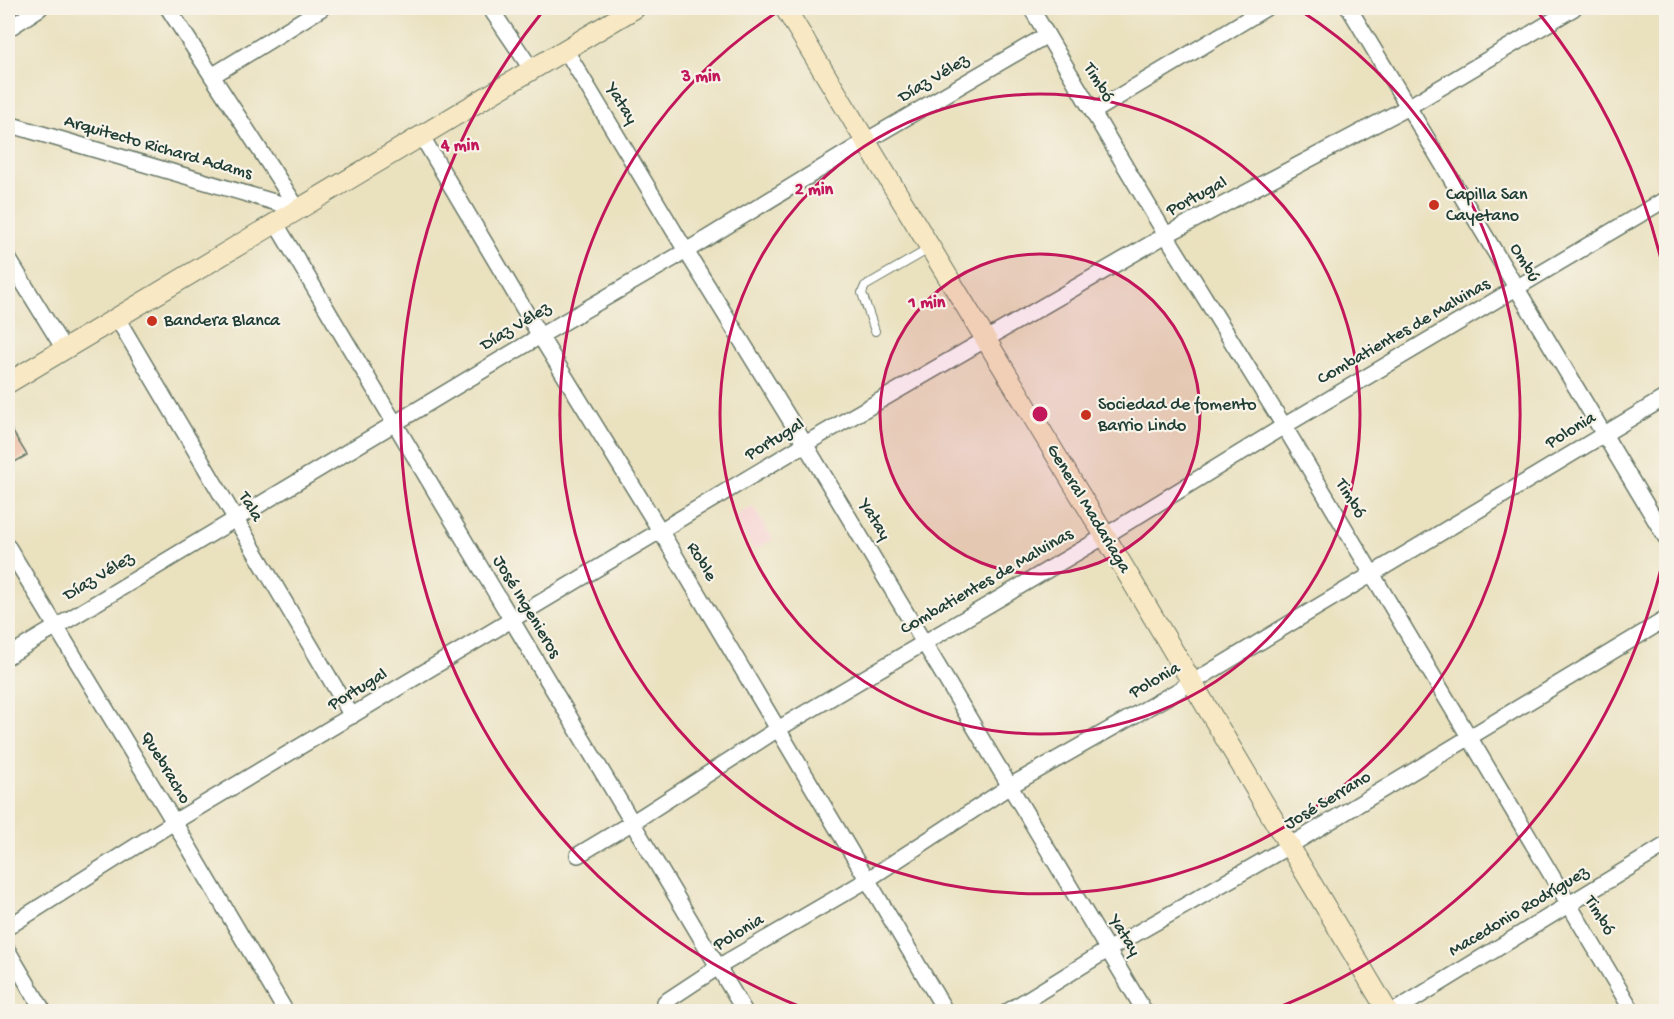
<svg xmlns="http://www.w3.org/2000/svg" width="1674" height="1019" viewBox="0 0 1674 1019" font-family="'Gochi Hand',sans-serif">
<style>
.built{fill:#f7cfd1}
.building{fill:#eba889}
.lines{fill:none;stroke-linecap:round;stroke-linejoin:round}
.lane-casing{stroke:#667665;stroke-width:10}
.street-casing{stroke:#667665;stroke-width:18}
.secondary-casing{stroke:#667665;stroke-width:22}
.lane{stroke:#fff;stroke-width:8}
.street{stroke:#fff;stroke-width:15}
.secondary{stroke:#f8e8c3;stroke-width:20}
.ring{fill:none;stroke:#c2185b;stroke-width:3}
.poi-dot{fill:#c8321e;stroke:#f7f3e8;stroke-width:2}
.labels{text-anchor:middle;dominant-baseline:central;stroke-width:4.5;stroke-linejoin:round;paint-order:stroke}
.street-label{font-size:18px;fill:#1f3d34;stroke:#f7f3e8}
.poi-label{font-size:18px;fill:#1f3d34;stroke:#f7f3e8;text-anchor:start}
.centre{fill:#c2185b;stroke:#f7f3e8;stroke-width:3}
.ring-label{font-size:18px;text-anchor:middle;font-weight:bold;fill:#c2185b;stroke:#f7f3e8;stroke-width:4.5;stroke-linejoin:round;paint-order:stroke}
</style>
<rect width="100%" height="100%" fill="#f7f3e8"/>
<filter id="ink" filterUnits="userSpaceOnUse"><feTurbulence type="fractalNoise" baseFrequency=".0167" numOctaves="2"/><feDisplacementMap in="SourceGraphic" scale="12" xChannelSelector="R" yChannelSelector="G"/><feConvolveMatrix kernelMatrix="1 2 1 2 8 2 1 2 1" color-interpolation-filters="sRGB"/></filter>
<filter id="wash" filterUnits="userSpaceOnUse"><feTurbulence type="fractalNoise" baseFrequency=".008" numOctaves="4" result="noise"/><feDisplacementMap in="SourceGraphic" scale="24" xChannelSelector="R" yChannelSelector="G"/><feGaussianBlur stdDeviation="1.35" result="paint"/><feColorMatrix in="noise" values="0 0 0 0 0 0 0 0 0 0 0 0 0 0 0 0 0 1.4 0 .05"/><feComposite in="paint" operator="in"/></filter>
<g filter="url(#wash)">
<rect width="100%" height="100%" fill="#eae1bf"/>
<!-- built -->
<polygon class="built" points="753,506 773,540 753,550 734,517"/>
<g id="blocks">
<!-- building -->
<polygon class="building" points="8,424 27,455 8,466"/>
</g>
</g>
<g filter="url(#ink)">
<use href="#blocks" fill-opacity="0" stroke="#667665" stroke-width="1.5"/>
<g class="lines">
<defs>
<polyline id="lane" points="875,331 862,293 865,286 929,249"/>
<g id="street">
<polyline points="168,8 298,209"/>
<polyline points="490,8 532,70"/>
<polyline points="1031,8 1166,235 1284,426 1633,1012"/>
<polyline points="1349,8 1666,538"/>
<polyline points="8,29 40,8"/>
<polyline points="565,49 686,251 805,444 1145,1012"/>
<polyline points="212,76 322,8"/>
<polyline points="1093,112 1266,8"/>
<polyline points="8,124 298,209"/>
<polyline points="421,135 540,336 661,532 946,1012"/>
<polyline points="275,222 745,1012"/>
<polyline points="8,258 64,349"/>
<polyline points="117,318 352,716"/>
<polyline points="8,547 174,822 286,1012"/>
<polyline points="8,656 540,336 686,251 866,141 1047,35"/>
<polyline points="578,855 633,822 778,729 1105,536 1284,426 1666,199"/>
<polyline points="8,927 174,822 805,444 1166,235 1408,107 1574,8"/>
<polyline points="8,951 44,1012"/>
<polyline points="665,1002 718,967 867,880 1010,786 1193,682 1666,397"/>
<polyline points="1007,1012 1109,949 1289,846 1666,619"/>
<polyline points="1393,1012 1666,845"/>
</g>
<g id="secondary">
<polyline points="785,8 1105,536 1388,1012"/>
<polyline points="8,383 635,8"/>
</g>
</defs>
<!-- lane casing -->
<use href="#lane" class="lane-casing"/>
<!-- street casing -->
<use href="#street" class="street-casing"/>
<!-- secondary casing -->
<use href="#secondary" class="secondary-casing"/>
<!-- lane -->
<use href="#lane" class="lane"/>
<!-- street -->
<use href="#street" class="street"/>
<!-- secondary -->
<use href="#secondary" class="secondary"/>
</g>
</g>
<!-- distance rings -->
<circle cx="1040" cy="414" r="160" fill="#c2185b" fill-opacity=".12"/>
<g class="ring">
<circle cx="1040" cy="414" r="160"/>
<circle cx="1040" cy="414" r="320"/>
<path d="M1298 9A480 480 0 1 1 782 9"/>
<path d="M1666 547A640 640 0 0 1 1269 1011M811 1011A640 640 0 0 1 543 11M1537 11A640 640 0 0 1 1666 281"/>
</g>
<!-- markers -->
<g class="poi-dot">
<circle cx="1434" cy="205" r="6"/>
<circle cx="152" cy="321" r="6"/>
<circle cx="1086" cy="415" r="6"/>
</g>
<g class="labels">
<!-- street labels -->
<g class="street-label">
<text transform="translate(934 79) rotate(-31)">Díaz Vélez</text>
<text transform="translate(1098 83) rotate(59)">Timbó</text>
<text transform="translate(621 104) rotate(59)">Yatay</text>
<text transform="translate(158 148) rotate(16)">Arquitecto Richard Adams</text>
<text transform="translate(1197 197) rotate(-28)">Portugal</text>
<text transform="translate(1524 263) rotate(59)">Ombú</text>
<text transform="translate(516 327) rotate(-31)">Díaz Vélez</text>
<text transform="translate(1404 332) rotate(-30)">Combatientes de Malvinas</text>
<text transform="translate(1571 431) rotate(-31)">Polonia</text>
<text transform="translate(775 440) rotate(-31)">Portugal</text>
<text transform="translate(1350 499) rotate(59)">Timbó</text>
<text transform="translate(250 507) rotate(59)">Tala</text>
<text transform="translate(1088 509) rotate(59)">General Madariaga</text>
<text transform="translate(874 520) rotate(59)">Yatay</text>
<text transform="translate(701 562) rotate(59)">Roble</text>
<text transform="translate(99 577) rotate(-31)">Díaz Vélez</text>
<text transform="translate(987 582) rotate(-30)">Combatientes de Malvinas</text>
<text transform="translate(526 607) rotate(59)">José Ingenieros</text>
<text transform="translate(1155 681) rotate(-30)">Polonia</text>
<text transform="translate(358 690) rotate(-31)">Portugal</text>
<text transform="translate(165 768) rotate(59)">Quebracho</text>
<text transform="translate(1328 801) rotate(-31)">José Serrano</text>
<text transform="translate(1519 912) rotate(-31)">Macedonio Rodríguez</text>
<text transform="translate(1599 916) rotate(59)">Timbó</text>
<text transform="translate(739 933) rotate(-31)">Polonia</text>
<text transform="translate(1124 936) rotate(59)">Yatay</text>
</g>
<!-- poi labels -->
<g class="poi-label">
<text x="1446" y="195">Capilla San<tspan x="1446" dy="21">Cayetano</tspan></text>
<text x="164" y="321">Bandera Blanca</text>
<text x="1098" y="405">Sociedad de fomento<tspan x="1098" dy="21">Barrio Lindo</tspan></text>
</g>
</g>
<circle cx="1040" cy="414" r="9" class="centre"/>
<g class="ring-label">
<text x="701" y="81">3 min</text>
<text x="460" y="150">4 min</text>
<text x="814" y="194">2 min</text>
<text x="927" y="307">1 min</text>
</g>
<!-- margin -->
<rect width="1674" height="1019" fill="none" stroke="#f7f3e8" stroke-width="30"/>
</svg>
